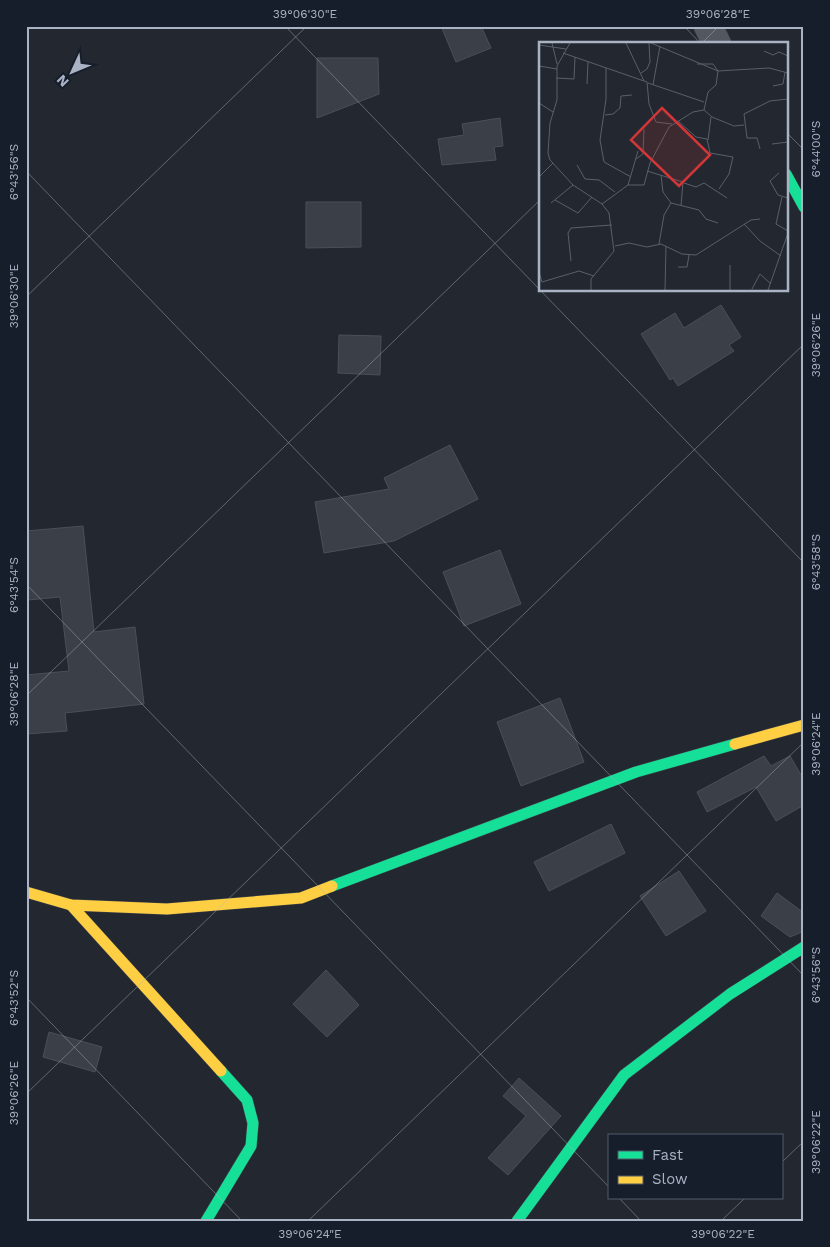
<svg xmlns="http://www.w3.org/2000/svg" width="830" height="1247" viewBox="0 0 830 1247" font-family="'Work Sans',sans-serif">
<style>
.building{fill:#3b3f47;stroke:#4a5058}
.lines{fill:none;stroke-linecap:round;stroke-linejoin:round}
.street-casing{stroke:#40444b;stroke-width:29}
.fast-casing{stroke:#40444b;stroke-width:12}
.slow-casing{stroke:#40444b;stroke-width:12}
.street{stroke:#525760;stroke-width:28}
.fast{stroke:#16e098;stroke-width:11}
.slow{stroke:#ffcf43;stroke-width:11}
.ticks{fill:none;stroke:#aab3c4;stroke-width:1;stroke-opacity:0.45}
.inset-road{fill:none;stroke:#59606b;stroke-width:1}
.view{fill:#d23638;fill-opacity:0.15;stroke:#d23638;stroke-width:2.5}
.inset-edge{fill:none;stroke:#aab3c4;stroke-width:2.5}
.neatline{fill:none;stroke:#aab3c4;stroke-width:2}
.ticks-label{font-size:12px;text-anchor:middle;fill:#aab3c4}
</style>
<rect width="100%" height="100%" fill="#232830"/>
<!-- building -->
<g class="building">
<polygon points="441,26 481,26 491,48 456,62"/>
<polygon points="317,58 378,58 379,94 317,118"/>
<polygon points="500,118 503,146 494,147 496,160 442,165 438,139 464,135 462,124"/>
<polygon points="306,202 361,202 361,247 306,248"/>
<polygon points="721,305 741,337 729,345 734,351 678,386 673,378 670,380 641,334 675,313 684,328"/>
<polygon points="339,335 381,336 380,375 338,373"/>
<polygon points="450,445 478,499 394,541 324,553 315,502 389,489 384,478"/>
<polygon points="83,526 94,632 135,627 144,704 65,713 67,731 26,734 26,675 69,671 60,597 28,600 26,531"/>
<polygon points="500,550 521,604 464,626 443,572"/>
<polygon points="560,698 584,762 521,786 497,722"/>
<polygon points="764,756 771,766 790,756 804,780 804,805 776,821 756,787 707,812 697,792"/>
<polygon points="611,824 625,853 549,891 534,862"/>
<polygon points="679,871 706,911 666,936 640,896"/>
<polygon points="777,893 804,913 804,931 790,937 761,916"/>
<polygon points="326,970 359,1005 327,1037 293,1004"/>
<polygon points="49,1032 102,1047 95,1072 43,1057"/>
<polygon points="519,1078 561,1116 508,1175 488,1158 526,1116 503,1096"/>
</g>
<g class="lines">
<defs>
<polyline id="street" points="708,26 717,44"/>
<g id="fast">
<polyline points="786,174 804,207"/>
<polyline points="332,886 636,772 735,744"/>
<polyline points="206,1221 251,1146 253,1123 247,1100 221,1071"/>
<polyline points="517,1221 624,1075 730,994 804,947"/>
</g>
<g id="slow">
<polyline points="735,744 804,725"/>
<polyline points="26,892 71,905 167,909 301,898 332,886"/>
<polyline points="71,905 221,1071"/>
</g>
</defs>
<!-- street casing -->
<use href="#street" class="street-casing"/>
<!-- fast casing -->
<use href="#fast" class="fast-casing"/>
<!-- slow casing -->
<use href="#slow" class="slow-casing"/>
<!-- street -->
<use href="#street" class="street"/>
<!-- fast -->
<use href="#fast" class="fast"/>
<!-- slow -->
<use href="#slow" class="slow"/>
</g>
<!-- ticks -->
<path class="ticks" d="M285,26L540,290M684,26L701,44M701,44L719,26M786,132L804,150M26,171L804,976M540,290L804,563M26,297L307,26M26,584L609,1187M26,696L540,200M26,997L242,1221M26,1094L804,344M781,1163L804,1141M619,1198L641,1221M308,1221L804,742M721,1221L745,1198"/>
<!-- overview -->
<g transform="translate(539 42)">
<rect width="249" height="249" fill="#232830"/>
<path class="inset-road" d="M13,1L18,22M31,1L18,24V58L11,81L9,111L11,118L34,143L63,162L70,171L75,209L52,237V248M87,1L105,39M112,1L179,29L230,26L249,31M0,3L27,7M225,9L234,13L240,10L249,14M24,11L108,40L110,62L117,80L133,82M0,24L18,27M67,26V57L61,98L65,120L92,135M102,31L108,27L111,20L110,1M17,36L35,37L36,15M109,41L165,60M48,42L49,20M114,43L121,4M234,44L244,42L246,30M0,61L14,70M165,68L173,75L195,84L205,83M66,73L74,72L81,66L82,54L93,53M139,79L157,95L168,97L171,111L194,115L190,132L180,147M169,98L172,75M233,102L249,100M221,107L218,96H208L205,72L231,59L249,57M97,117L104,112L105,87M38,123L46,137L60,138L76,150M108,129L144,140L142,164M240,131L231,139L239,153L249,156M122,133L124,150L132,161L160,168L167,177L179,181M0,135L14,121M145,141L157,145L165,141L188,156M89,143H105L111,121L130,85L154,70L165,68L169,50L177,43L179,29L174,22H158M243,155L237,182L249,189M16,158L39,171L53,155M12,161L34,143M63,162L89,143L99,109M205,182L221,199L242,214M120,202L125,173L132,161M76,204L90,201L108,205L122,202L143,212L157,213L212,178L221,177M32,219L29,191L32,186L73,183M139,225H148L150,213M0,230L3,240L40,229L55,234M213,247L221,232L232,242M126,248L127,204M191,248V223M229,248L249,191"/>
<path class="view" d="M123,66L171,113L140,144L92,98Z"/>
<rect width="249" height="249" class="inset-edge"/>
</g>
<!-- border -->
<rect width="830" height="1247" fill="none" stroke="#161e2b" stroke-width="55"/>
<!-- legend -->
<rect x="608" y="1134" width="175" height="65" fill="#161e2b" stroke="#515a68"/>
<rect x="618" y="1151" width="25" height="8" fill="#16e098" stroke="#515a68"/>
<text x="652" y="1160" font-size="15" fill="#aab3c4">Fast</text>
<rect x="618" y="1176" width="25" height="8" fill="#ffcf43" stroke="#515a68"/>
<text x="652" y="1184" font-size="15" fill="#aab3c4">Slow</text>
<!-- north arrow -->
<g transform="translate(72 72) rotate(226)" stroke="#161e2b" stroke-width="4" paint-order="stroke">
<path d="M0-4L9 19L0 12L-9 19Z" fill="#aab3c4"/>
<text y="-8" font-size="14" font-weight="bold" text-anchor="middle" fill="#aab3c4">N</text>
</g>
<rect x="28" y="28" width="774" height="1192" class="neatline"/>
<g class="ticks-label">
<text x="305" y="18">39°06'30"E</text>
<text x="718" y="18">39°06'28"E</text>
<text transform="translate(816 149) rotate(-90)" y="4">6°44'00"S</text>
<text transform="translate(14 172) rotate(-90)" y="4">6°43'56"S</text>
<text transform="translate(14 296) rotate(-90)" y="4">39°06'30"E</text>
<text transform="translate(816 345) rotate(-90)" y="4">39°06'26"E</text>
<text transform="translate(816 562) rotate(-90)" y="4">6°43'58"S</text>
<text transform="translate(14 585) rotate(-90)" y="4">6°43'54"S</text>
<text transform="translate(14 694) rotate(-90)" y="4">39°06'28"E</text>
<text transform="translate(816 744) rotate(-90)" y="4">39°06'24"E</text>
<text transform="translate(816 975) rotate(-90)" y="4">6°43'56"S</text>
<text transform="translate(14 998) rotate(-90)" y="4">6°43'52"S</text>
<text transform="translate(14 1093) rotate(-90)" y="4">39°06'26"E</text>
<text transform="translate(816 1142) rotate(-90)" y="4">39°06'22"E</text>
<text x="310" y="1238">39°06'24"E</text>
<text x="723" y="1238">39°06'22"E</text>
</g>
</svg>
